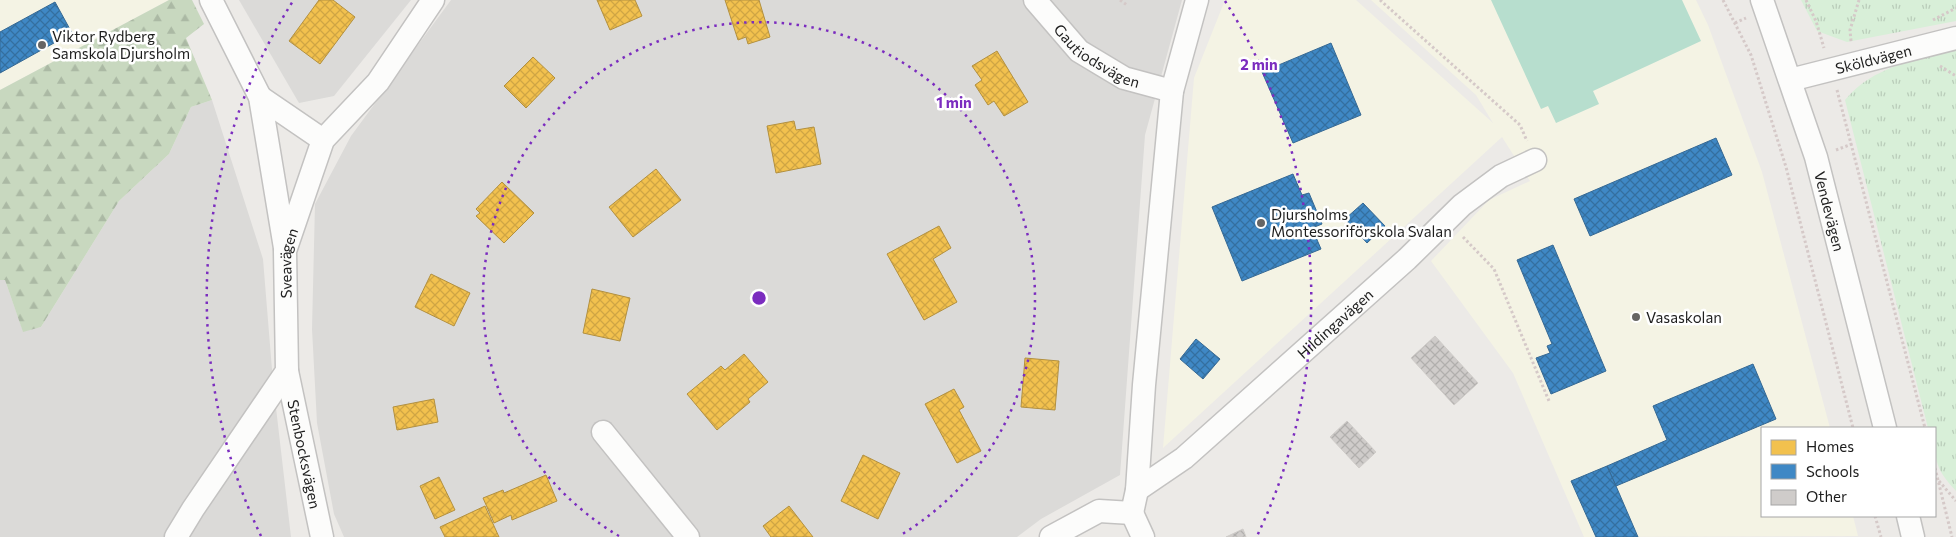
<svg xmlns="http://www.w3.org/2000/svg" width="1956" height="537" viewBox="0 0 1956 537" font-family="Commissioner,sans-serif">
<style>
.residential{fill:#dbdad8}
.education{fill:#f4f3e4}
.forest{fill:url(#forest-firs)}
.park{fill:url(#park-tufts)}
.pitch{fill:#b7dece}
.homes{fill:url(#homes-cross-hatch);stroke:#b29040}
.schools{fill:url(#schools-cross-hatch);stroke:#356893}
.building{fill:url(#building-cross-hatch);stroke:#cfccc9}
.lines{fill:none;stroke-linecap:round;stroke-linejoin:round}
.minor-casing{stroke:#c3c2c1;stroke-width:25}
.path{stroke:#d5c9c8;stroke-width:3;stroke-dasharray:2.5 2.5;stroke-linecap:butt}
.minor{stroke:#fcfcfb;stroke-width:22}
.ring{fill:none;stroke:#7b2cbf;stroke-width:2.5;stroke-dasharray:2.5 5}
.poi-dot{fill:#666564;stroke:#fff;stroke-width:2}
.labels{text-anchor:middle;dominant-baseline:central;stroke-width:5;stroke-linejoin:round;paint-order:stroke}
.poi-label{font-size:15px;fill:#1e1e1e;stroke:#fff;text-anchor:start}
.street-label{font-size:15px;fill:#1e1e1e;stroke:#fff}
.centre{fill:#7b2cbf;stroke:#fff;stroke-width:2.5}
.ring-label{font-size:15px;text-anchor:middle;font-weight:bold;fill:#7b2cbf;stroke:#fff;stroke-width:5;stroke-linejoin:round;paint-order:stroke}
</style>
<defs>
<pattern id="forest-firs" width="22" height="20" patternUnits="userSpaceOnUse" patternTransform="scale(1.25)"><rect width="22" height="20" fill="#c8d8bf"/><path d="M5 1l3.5 6h-7zM16 11l3.5 6h-7z" fill="#abb9a4"/></pattern>
<pattern id="park-tufts" width="24" height="20" patternUnits="userSpaceOnUse" patternTransform="scale(1.25)"><rect width="24" height="20" fill="#d8efd8"/><path d="M3 7l-1-3M5 7V3M7 7l1-3M15 17l-1-3M17 17v-4M19 17l1-3" fill="none" stroke="#b9ccb9"/></pattern>
<pattern id="homes-cross-hatch" width="8" height="8" patternUnits="userSpaceOnUse" patternTransform="scale(1.25)"><rect width="8" height="8" fill="#f2c14e"/><path d="M0 0l8 8M0 8l8-8" fill="none" stroke="#cfa544"/></pattern>
<pattern id="schools-cross-hatch" width="8" height="8" patternUnits="userSpaceOnUse" patternTransform="scale(1.25)"><rect width="8" height="8" fill="#3f88c5"/><path d="M0 0l8 8M0 8l8-8" fill="none" stroke="#346f9f"/></pattern>
<pattern id="building-cross-hatch" width="8" height="8" patternUnits="userSpaceOnUse" patternTransform="scale(1.25)"><rect width="8" height="8" fill="#cfccca"/><path d="M0 0l8 8M0 8l8-8" fill="none" stroke="#b1afad"/></pattern>
</defs>
<rect width="100%" height="100%" fill="#eceae7"/>
<!-- residential -->
<g class="residential">
<polygon points="239,0 411,0 334,96 299,103"/>
<polygon points="451,0 1182,0 1145,135 1120,475 1041,519 1017,537 344,537 334,514 317,423 312,329 315,204 351,136"/>
<polygon points="212,100 263,259 273,382 291,537 0,537 0,280 5,280 23,331 41,327 119,201 169,154 191,107"/>
</g>
<!-- education -->
<g class="education">
<polygon points="0,0 169,0 0,90"/>
<polygon points="1225,0 1356,0 1493,123 1476,95 1371,0 1696,0 1708,25 1762,172 1830,428 1762,428 1762,516 1853,516 1858,536 1584,537 1513,373 1431,261 1489,200 1530,181 1502,137 1163,448 1194,78"/>
</g>
<!-- forest -->
<polygon class="forest" points="169,0 192,0 204,24 186,38 212,100 191,107 169,154 119,201 41,327 23,332 5,280 0,280 0,90"/>
<!-- park -->
<g class="park">
<polygon points="1801,0 1956,0 1956,21 1847,42 1817,31"/>
<path d="M1956,50V491C1934,467 1935,461 1935,428H1928L1845,100C1873,66 1916,60 1956,50Z"/>
</g>
<!-- pitch -->
<polygon class="pitch" points="1491,0 1682,0 1701,41 1593,91 1599,104 1556,123 1548,106 1541,109"/>
<!-- homes -->
<g class="homes">
<polygon points="319,0 333,0 355,17 320,64 289,41"/>
<polygon points="597,0 635,0 642,16 610,30"/>
<polygon points="725,0 759,0 770,37 748,44 746,37 738,40"/>
<polygon points="997,51 1028,102 1004,116 994,101 988,105 975,85 982,80 972,66"/>
<polygon points="533,57 555,78 526,108 504,86"/>
<polygon points="794,121 796,130 814,127 821,164 776,173 767,126"/>
<polygon points="656,169 681,200 633,237 609,207"/>
<polygon points="502,182 534,213 504,243 476,216 480,213 476,209"/>
<polygon points="939,226 951,248 933,259 957,302 924,320 887,254"/>
<polygon points="431,274 470,293 454,326 415,307"/>
<polygon points="592,289 630,298 620,341 583,333"/>
<polygon points="744,354 768,382 748,399 750,402 717,430 687,394 721,366 725,370"/>
<polygon points="1025,358 1059,361 1055,410 1021,407"/>
<polygon points="954,389 964,407 959,410 981,451 957,463 925,404"/>
<polygon points="434,399 438,422 397,430 393,407"/>
<polygon points="863,455 900,473 878,519 841,501"/>
<polygon points="546,475 557,501 512,520 511,515 494,523 483,498 503,490 504,493"/>
<polygon points="439,477 455,510 435,519 420,486"/>
<polygon points="485,506 499,537 445,537 440,527"/>
<polygon points="789,506 813,537 771,537 763,526"/>
</g>
<!-- schools -->
<g class="schools">
<polygon points="55,2 72,33 0,73 0,32"/>
<polygon points="1331,43 1361,115 1293,143 1262,72"/>
<polygon points="1716,138 1732,175 1590,236 1574,199"/>
<polygon points="1293,174 1302,195 1309,193 1322,224 1312,228 1321,249 1242,281 1212,207"/>
<polygon points="1363,203 1385,226 1367,243 1345,219"/>
<polygon points="1553,245 1606,371 1551,394 1536,358 1550,353 1547,346 1552,344 1517,260"/>
<polygon points="1196,339 1220,359 1203,379 1180,359"/>
<polygon points="1753,364 1776,419 1616,486 1607,466 1667,440 1653,406"/>
<polygon points="1607,466 1616,486 1638,537 1596,537 1571,481"/>
</g>
<!-- building -->
<g class="building">
<polygon points="1435,336 1478,383 1454,405 1411,358"/>
<polygon points="1347,421 1376,452 1359,468 1330,437"/>
<polygon points="1243,529 1246,537 1226,537"/>
</g>
<g class="lines">
<defs>
<g id="minor">
<polyline points="211,0 260,97 285,248"/>
<path id="s1" d="M1035,0L1079,51L1124,78L1172,91"/>
<path id="s2" d="M1762,0L1816,157L1885,428"/>
<path id="s3" d="M1790,80L1956,38"/>
<polyline points="260,97 323,140"/>
<path id="s4" d="M287,371L322,537"/>
<polyline points="603,432 688,537"/>
<path id="s5" d="M1137,490L1184,458L1407,259L1462,205L1501,176L1535,160"/>
<polyline points="1132,513 1143,537"/>
<polyline points="1908,516 1913,537"/>
<path id="s6" d="M176,537L193,509L287,371L285,251L323,140L378,82L433,0"/>
<polyline points="1051,537 1099,511 1132,513 1137,490 1144,385 1172,91 1197,0"/>
</g>
</defs>
<!-- minor casing -->
<use href="#minor" class="minor-casing"/>
<!-- path -->
<g class="path">
<polyline points="1120,0 1127,5"/>
<polyline points="1380,0 1520,125 1527,141"/>
<polyline points="1723,0 1751,55 1786,167 1853,428"/>
<polyline points="1806,0 1816,21 1824,48"/>
<polyline points="1933,20 1956,8"/>
<polyline points="1735,23 1746,18"/>
<polyline points="1851,41 1850,30 1859,0"/>
<polyline points="1940,66 1956,76"/>
<polyline points="1837,90 1925,428"/>
<polyline points="1836,150 1852,144"/>
<polyline points="1463,237 1494,269 1549,401"/>
<polyline points="1935,468 1952,537"/>
<polyline points="1939,481 1956,501"/>
<polyline points="1875,516 1881,537"/>
</g>
<!-- minor -->
<use href="#minor" class="minor"/>
</g>
<!-- distance rings -->
<g class="ring">
<path d="M619 536A276 276 0 1 1 899 536"/>
<path d="M261 536A552 552 0 0 1 293 1M1225 1A552 552 0 0 1 1257 536"/>
</g>
<!-- markers -->
<g class="poi-dot">
<circle cx="42" cy="45" r="5"/>
<circle cx="1261" cy="223" r="5"/>
<circle cx="1636" cy="317" r="5"/>
</g>
<g class="labels">
<!-- poi labels -->
<g class="poi-label">
<text x="52" y="36">Viktor Rydberg<tspan x="52" dy="17">Samskola Djursholm</tspan></text>
<text x="1271" y="214">Djursholms<tspan x="1271" dy="17">Montessoriförskola Svalan</tspan></text>
<text x="1646" y="317">Vasaskolan</text>
</g>
<!-- street labels -->
<g class="street-label">
<text stroke="none"><textPath href="#s1" startOffset="85">Gautiodsvägen</textPath></text>
<text stroke="none"><textPath href="#s3" startOffset="86">Sköldvägen</textPath></text>
<text stroke="none"><textPath href="#s2" startOffset="222">Vendevägen</textPath></text>
<text stroke="none"><textPath href="#s6" startOffset="308">Sveavägen</textPath></text>
<text stroke="none"><textPath href="#s5" startOffset="259">Hildingavägen</textPath></text>
<text stroke="none"><textPath href="#s4" startOffset="85">Stenbocksvägen</textPath></text>
</g>
</g>
<circle cx="759" cy="298" r="8" class="centre"/>
<g class="ring-label">
<text x="1259" y="70">2 min</text>
<text x="954" y="108">1 min</text>
</g>
<!-- legend -->
<rect x="1761" y="427" width="175" height="90" fill="#ffffff" stroke="#a5a5a5"/>
<rect x="1771" y="440" width="25" height="15" fill="#f2c14e" stroke="#a5a5a5"/>
<text x="1806" y="452" font-size="15" fill="#1e1e1e">Homes</text>
<rect x="1771" y="464" width="25" height="15" fill="#3f88c5" stroke="#a5a5a5"/>
<text x="1806" y="477" font-size="15" fill="#1e1e1e">Schools</text>
<rect x="1771" y="490" width="25" height="15" fill="#cfccca" stroke="#a5a5a5"/>
<text x="1806" y="502" font-size="15" fill="#1e1e1e">Other</text>
</svg>
